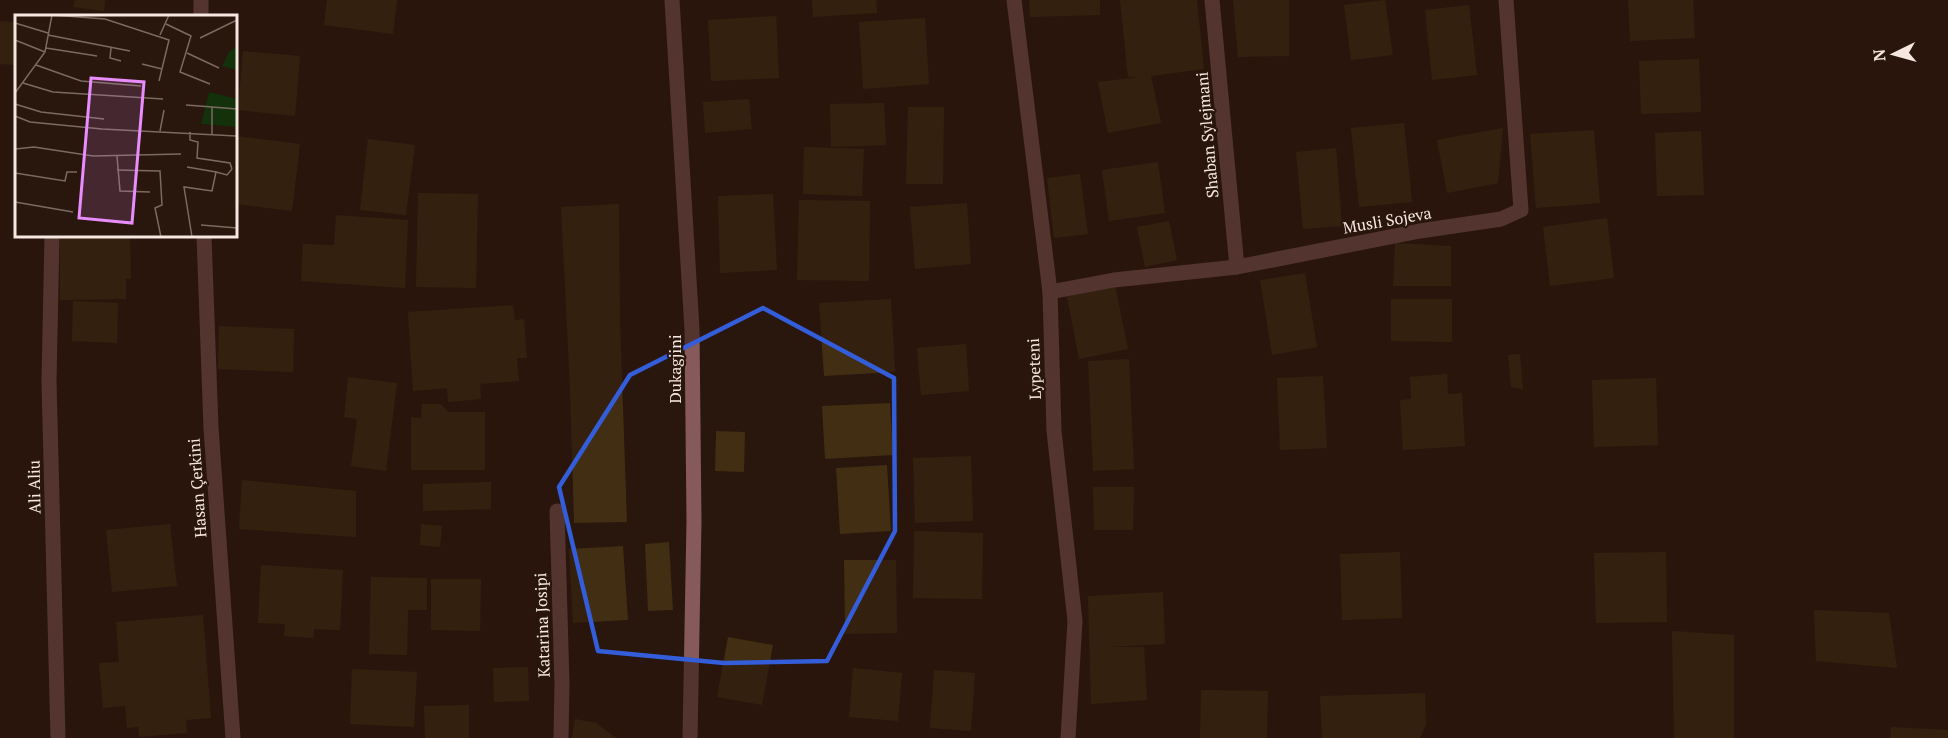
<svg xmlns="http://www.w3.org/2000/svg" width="1948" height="738" viewBox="0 0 1948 738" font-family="'PT Serif',serif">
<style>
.building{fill:#422e12}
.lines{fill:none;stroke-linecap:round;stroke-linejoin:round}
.minor{stroke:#865a5a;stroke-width:15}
.marked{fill:none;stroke:#335dd9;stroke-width:4.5;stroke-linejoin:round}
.labels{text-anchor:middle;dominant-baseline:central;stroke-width:4.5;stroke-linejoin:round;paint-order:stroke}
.street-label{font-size:16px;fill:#f6e8e1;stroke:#29160c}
.inset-road{fill:none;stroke:#7b6a61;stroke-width:1.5}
.view{fill:#e98dfe;fill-opacity:0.15;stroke:#e98dfe;stroke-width:3}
.inset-edge{fill:none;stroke:#f6e8e1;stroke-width:3}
</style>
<rect width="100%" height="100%" fill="#29160c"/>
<!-- building -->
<g class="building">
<polygon points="75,0 105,0 104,11 73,7"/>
<polygon points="327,0 397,0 393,34 324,25"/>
<polygon points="812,0 876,0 877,13 813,17"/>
<polygon points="1029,0 1100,0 1100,15 1030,17"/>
<polygon points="1120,0 1197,0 1204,69 1151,76 1161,123 1108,133 1098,82 1140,77 1128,77"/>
<polygon points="1233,0 1289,0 1289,56 1238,57"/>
<polygon points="1385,0 1393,55 1351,60 1344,5"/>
<polygon points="1628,0 1693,0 1695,38 1630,41"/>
<polygon points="1469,5 1477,75 1432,80 1425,10"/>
<polygon points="776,16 779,78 711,81 708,20"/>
<polygon points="925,18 929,84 863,89 859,22"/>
<polygon points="0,21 16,22 16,65 0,64"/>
<polygon points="243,51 300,56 295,116 238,110"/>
<polygon points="1699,59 1701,112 1641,114 1639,61"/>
<polygon points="749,99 752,129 705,133 703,102"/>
<polygon points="884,103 886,145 831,147 830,104"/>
<polygon points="908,107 944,107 943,184 906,184"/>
<polygon points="1404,123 1412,202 1359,207 1351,128"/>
<polygon points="1503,128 1498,183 1447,193 1437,140"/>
<polygon points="1594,130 1600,203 1536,208 1530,134"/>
<polygon points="1701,131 1704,195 1657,196 1655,133"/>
<polygon points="236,136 300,144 292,211 236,204"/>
<polygon points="368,139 415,145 406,215 360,210"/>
<polygon points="804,147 864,149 862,196 803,194"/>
<polygon points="1336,148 1342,226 1303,229 1296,152"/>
<polygon points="1158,162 1165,213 1109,221 1102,170"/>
<polygon points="1080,174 1088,234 1054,238 1047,178"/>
<polygon points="418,193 478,194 476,288 416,287"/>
<polygon points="773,194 777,270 720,273 718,196"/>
<polygon points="799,200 870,201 869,281 797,280"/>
<polygon points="967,203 971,264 915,269 910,207"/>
<polygon points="619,204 620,321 627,522 574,523 570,387 561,207"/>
<polygon points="336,215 408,220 405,288 301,281 303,244 334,245"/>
<polygon points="1607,218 1614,278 1550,286 1543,227"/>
<polygon points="1169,221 1177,260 1145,267 1137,227"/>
<polygon points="60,236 130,236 131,279 126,279 126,299 60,300"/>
<polygon points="1395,243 1451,246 1451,286 1393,286"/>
<polygon points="1305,273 1317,347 1272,355 1260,280"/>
<polygon points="1114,280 1128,349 1079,359 1067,297"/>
<polygon points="891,299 895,372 824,376 819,303"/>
<polygon points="1391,299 1452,299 1452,342 1391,341"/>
<polygon points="73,301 118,303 117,343 72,341"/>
<polygon points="513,305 515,320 524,319 527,358 517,358 519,381 480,384 481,399 448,402 447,388 413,391 408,312"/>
<polygon points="219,326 294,329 293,372 218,369"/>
<polygon points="966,344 969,391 921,395 917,348"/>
<polygon points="1520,354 1523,389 1511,387 1508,355"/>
<polygon points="1129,359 1134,469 1093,471 1088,361"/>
<polygon points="1447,374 1448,394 1462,393 1465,446 1403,450 1400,400 1411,399 1410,377"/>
<polygon points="1323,376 1327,448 1280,450 1277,378"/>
<polygon points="348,377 397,383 386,471 351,466 357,419 344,417"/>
<polygon points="1656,378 1658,445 1594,447 1592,380"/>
<polygon points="890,403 893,455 825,459 822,406"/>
<polygon points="422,404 441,404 448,412 485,412 485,470 411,470 411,417 421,418"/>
<polygon points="716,431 745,432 744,472 715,471"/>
<polygon points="971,456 973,521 915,523 913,458"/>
<polygon points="887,465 891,531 840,534 836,468"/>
<polygon points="242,480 356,491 356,537 239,529"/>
<polygon points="491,482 491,509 423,511 423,484"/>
<polygon points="1093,487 1134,487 1133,530 1094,530"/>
<polygon points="170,524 177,586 112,592 106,530"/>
<polygon points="421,524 442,526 440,547 420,545"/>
<polygon points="914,531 983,533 982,599 913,598"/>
<polygon points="669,542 673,610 648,611 645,544"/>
<polygon points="623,546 628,620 573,623 569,549"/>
<polygon points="1400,552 1402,618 1342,620 1340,554"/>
<polygon points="1666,552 1667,622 1596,623 1594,553"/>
<polygon points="844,560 896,560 897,633 845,634"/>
<polygon points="261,565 343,570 340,630 314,629 313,638 284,636 285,624 258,623"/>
<polygon points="371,577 427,578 427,610 408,610 407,655 369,654"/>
<polygon points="431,579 481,579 480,631 431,630"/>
<polygon points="1163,592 1165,644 1109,647 1144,647 1147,700 1091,704 1088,596"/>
<polygon points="1814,610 1889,613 1897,668 1816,661"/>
<polygon points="203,615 211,718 186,720 187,733 139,737 138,727 127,728 125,706 103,708 99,663 119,662 116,622"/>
<polygon points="1672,631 1734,635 1734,738 1674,738"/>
<polygon points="728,637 773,645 762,705 717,697"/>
<polygon points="528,667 529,701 494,702 493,668"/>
<polygon points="853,668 902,673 898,721 849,717"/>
<polygon points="352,669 417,672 414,727 350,724"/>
<polygon points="934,670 975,673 971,731 930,728"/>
<polygon points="1201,690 1268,691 1267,738 1200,738"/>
<polygon points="1425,693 1426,725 1420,738 1322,738 1320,696"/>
<polygon points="469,705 469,738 425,738 424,706"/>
<polygon points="575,719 596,723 616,738 572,738"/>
<polygon points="1891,727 1948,730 1948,738 1890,738"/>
</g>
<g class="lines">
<!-- minor -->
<g class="minor">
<polyline points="672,0 692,329 694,521 690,738"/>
<polyline points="1014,0 1050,292 1054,431 1075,621 1068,738"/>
<polyline points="1212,0 1237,267"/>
<polyline points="201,16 201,0"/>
<polyline points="52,236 49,381 58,738"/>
<polyline points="204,236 211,428 233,738"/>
<polyline points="1050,292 1114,280 1237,267 1420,231 1501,219 1521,210 1506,0"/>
<polyline points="557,511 562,684 561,738"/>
</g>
</g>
<!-- marked area -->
<path d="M0 0H1948V738H0ZM763,308L894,378L895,531L827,661L724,663L598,651L559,487L630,375Z" fill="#29160c" fill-opacity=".55" fill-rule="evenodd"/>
<path class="marked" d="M763,308L894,378L895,531L827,661L724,663L598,651L559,487L630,375Z"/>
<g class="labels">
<!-- street labels -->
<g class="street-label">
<text transform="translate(1207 135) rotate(-95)">Shaban Sylejmani</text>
<text transform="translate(1387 220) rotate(-10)">Musli Sojeva</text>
<text transform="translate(675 369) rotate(-90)">Dukagjini</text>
<text transform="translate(1034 369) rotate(-92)">Lypeteni</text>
<text transform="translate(34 487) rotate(-91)">Ali Aliu</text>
<text transform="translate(197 488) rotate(-94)">Hasan Çerkini</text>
<text transform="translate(542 625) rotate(-92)">Katarina Josipi</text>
</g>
</g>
<!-- overview -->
<g transform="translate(15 15)">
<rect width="222" height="222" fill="#29160c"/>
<path d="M222,31V55L207,51L214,37ZM194,77L222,84V112L186,109Z" fill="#13310a"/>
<path class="inset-road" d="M0,8L33,18M151,9L176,21L165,57L195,69M33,20L115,36M145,20L154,0M185,23L222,5M0,25L30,37M31,33L82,41M96,33L95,43L106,46M172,38L204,53M127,49L147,54M21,50L66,66L126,71M8,68L38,77L148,84M0,78L30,37L37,0L90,4L154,25L144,66M0,89L26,97L89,104M171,90L197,92V119M197,92L222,94M0,101L15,107L87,114L221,121M145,116L149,95M175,117V125L183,127L182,143L215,148L217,154M0,134L19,132L78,141L166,139M102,141L105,176L135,177M172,152L201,157M102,155L145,156L147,190L140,193L146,222M0,158L50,166L52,157H62M0,187L58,197M186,210L222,213M177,222L169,172L197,176L201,157L212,160L217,154"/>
<path class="view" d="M76,63L129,67L117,208L64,203Z"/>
<rect width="222" height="222" class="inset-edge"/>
</g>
<!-- north arrow -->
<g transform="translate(1894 54) rotate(265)" stroke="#29160c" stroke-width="4.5" paint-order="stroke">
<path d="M0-4.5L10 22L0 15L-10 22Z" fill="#f6e8e1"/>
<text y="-9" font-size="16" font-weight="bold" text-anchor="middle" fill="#f6e8e1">N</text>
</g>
</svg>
